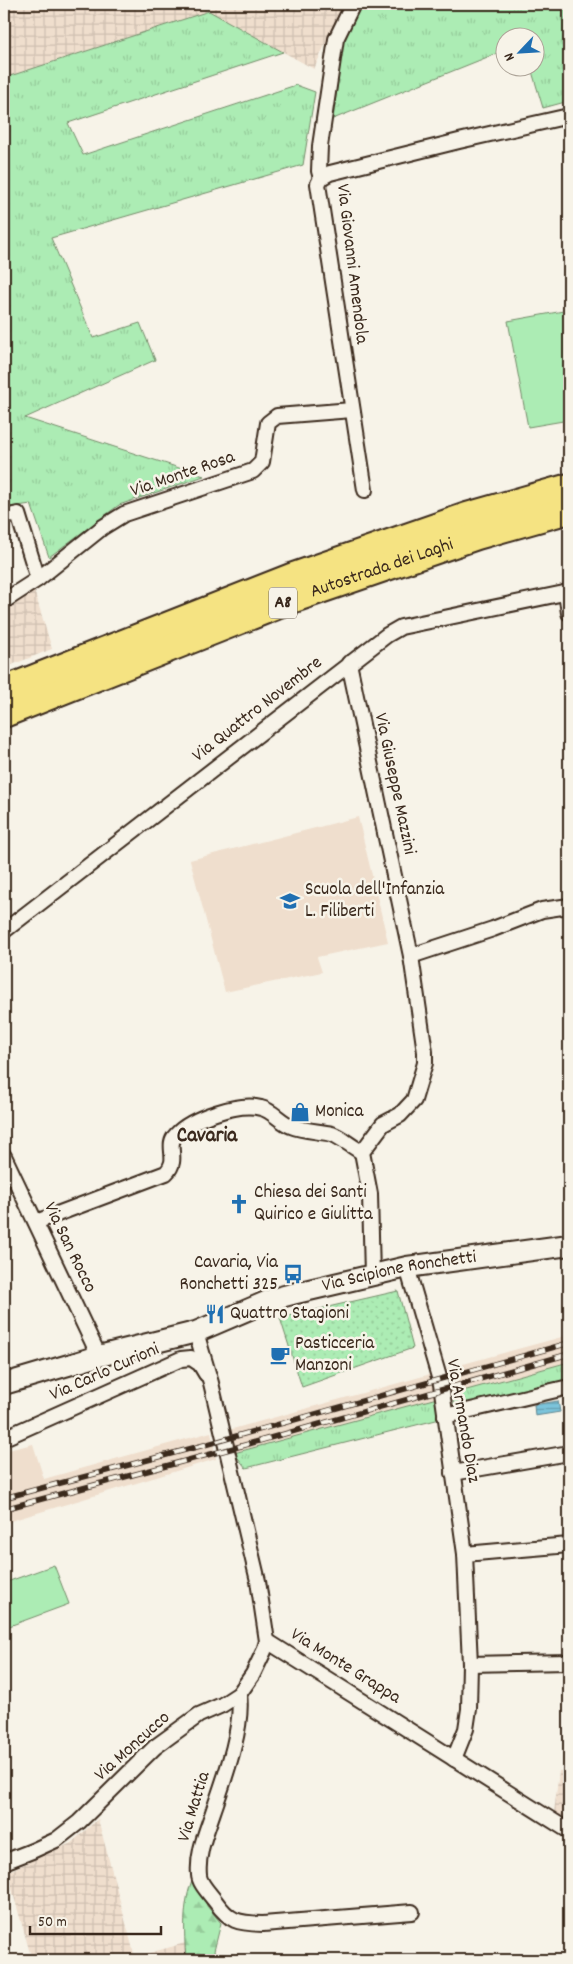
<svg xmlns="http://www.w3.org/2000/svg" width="573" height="1964" viewBox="0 0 573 1964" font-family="Dekko,sans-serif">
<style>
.built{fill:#efdecd}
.industrial{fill:url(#industrial-grid)}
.grass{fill:url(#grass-tufts);stroke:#748b69}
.forest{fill:url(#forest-firs);stroke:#748b69}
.park{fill:url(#park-dots);stroke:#748b69}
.pitch{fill:#acecb4;stroke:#748b69}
.water{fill:url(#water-rules);stroke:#61868f}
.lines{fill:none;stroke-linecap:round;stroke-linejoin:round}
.minor-casing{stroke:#3b2a1e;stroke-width:18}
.secondary-casing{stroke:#3b2a1e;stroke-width:24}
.motorway-casing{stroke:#3b2a1e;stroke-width:30}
.minor{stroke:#f7f3e8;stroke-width:14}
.secondary{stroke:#f7f3e8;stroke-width:20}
.motorway{stroke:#f5e382;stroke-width:26}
.rail-casing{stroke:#3b2a1e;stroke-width:5.5}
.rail{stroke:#f7f3e8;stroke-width:4;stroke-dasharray:11;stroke-linecap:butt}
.labels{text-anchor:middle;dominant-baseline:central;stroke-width:5;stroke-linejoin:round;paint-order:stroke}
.shield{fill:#f7f3e8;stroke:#73665b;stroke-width:1}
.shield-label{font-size:18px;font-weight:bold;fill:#3b2a1e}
.street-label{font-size:19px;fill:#3b2a1e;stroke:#f7f3e8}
.poi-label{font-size:19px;fill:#3b2a1e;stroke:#f7f3e8;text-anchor:start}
.quarter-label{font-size:21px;font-weight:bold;fill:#3b2a1e;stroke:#f7f3e8}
</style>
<defs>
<pattern id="industrial-grid" width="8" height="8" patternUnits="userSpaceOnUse" patternTransform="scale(1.25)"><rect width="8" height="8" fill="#efdecd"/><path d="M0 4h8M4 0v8" fill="none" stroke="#cebfb0"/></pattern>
<pattern id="grass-tufts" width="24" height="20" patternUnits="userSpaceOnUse" patternTransform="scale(1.25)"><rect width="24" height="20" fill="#acecb4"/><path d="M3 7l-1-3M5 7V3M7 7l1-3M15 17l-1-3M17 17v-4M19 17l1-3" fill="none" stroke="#95cb9a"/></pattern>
<pattern id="forest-firs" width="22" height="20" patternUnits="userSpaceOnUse" patternTransform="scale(1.25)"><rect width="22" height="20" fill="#acecb4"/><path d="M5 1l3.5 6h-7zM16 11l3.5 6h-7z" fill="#95cb9a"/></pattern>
<pattern id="park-dots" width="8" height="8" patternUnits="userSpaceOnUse" patternTransform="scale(1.25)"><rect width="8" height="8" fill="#acecb4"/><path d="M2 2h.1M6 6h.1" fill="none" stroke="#95cb9a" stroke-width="1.8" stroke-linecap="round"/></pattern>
<pattern id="water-rules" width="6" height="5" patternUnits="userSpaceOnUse" patternTransform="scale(1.25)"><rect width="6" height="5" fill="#7bc4db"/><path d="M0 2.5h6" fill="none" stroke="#669fb1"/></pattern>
</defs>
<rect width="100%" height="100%" fill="#f7f3e8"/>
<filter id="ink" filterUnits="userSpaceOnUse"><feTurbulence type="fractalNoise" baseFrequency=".02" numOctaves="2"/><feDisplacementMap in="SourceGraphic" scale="10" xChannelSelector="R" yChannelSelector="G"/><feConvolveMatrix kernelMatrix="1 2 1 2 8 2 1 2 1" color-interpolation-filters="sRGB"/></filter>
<g filter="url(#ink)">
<!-- built -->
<g class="built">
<polygon points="358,817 388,942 317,957 322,972 225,992 190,860"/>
<polygon points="569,1335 569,1362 452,1394 445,1369"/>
<polygon points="431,1374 437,1398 234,1453 229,1430"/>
<polygon points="211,1432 216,1459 4,1523 4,1451 33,1444 44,1479"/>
</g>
<!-- industrial -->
<g class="industrial">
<polygon points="4,4 344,4 314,69 209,11 4,78"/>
<polygon points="34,590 52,649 4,668 4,610"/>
<polygon points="569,1770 569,1822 554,1812 559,1771"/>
<polygon points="98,1819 135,1957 185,1943 186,1960 32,1960 7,1872 71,1843"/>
</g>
<!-- grass -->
<g class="grass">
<polygon points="360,4 569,4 569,101 543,108 531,68 536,68 536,38 506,38 505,50 333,119 343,41"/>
<polygon points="209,11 283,52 68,123 83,155 296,85 315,92 303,165 51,238 93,338 140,323 155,360 25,418 204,476 119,505 49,557 31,504 4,508 4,78"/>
<polygon points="569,1362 569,1380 455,1407 452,1394"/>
<polygon points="437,1398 440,1419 246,1468 234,1453"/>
</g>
<!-- forest -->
<path class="forest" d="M196,1871L207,1906L221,1923L214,1951L217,1960H186C184,1930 182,1899 196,1871Z"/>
<!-- park -->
<polygon class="park" points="398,1291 413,1348 302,1387 280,1318"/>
<!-- pitch -->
<g class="pitch">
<polygon points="569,310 569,420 528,427 508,321"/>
<polygon points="54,1565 69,1604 4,1628 4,1583"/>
</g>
<!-- water -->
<polygon class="water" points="558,1401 560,1412 535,1416 534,1405"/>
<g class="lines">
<defs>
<g id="minor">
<polyline points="321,178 319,171 320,146 336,39 353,4"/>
<polyline points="365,490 318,184 321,178 330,173 459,141 569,116"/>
<polyline points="4,517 18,514 38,579"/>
<polyline points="566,592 569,613"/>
<polyline points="4,601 38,579 103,527 124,514 253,471 262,462 268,423 277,416 352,410"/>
<polyline points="349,663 411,956 425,1052 425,1063 414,1100 400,1115 383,1124 362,1152 370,1194 372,1276"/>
<polyline points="4,931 387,635 401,627 569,592"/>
<polyline points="411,956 493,929 542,910 569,906"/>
<polyline points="4,1156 99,1356"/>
<path d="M36,1222L166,1173C180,1159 165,1146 176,1135C191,1118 239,1102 261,1108C272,1110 280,1122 291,1126C303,1131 319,1131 332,1134C341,1137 352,1147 362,1152"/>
<polyline points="407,1267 441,1384 465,1554 470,1664 469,1709 466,1729 454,1759"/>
<polyline points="445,1416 569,1387"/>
<polyline points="4,1438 181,1359 191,1358 200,1364 206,1374"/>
<polyline points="453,1473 569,1453"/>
<polyline points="465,1554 569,1545"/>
<polyline points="267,1641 569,1831"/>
<polyline points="470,1664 569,1662"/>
<path d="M239,1694C244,1727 224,1780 213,1812C206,1833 197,1853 199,1875C199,1883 210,1894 215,1901C230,1922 237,1923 263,1924L412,1912"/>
<polyline points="4,1862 32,1851 56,1840 79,1822 155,1747 199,1715 222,1705 239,1694 253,1674 264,1651 267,1641 258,1581 211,1383 196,1332"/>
</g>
<g id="secondary">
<path id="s1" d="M4,1384L99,1356L196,1332L273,1299L292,1294L407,1267L569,1245"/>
</g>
<g id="motorway">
<polyline points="4,690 291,577 467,516 569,487"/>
<path id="s2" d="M4,714L294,599L477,536L569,510"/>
</g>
</defs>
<!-- minor casing -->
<use href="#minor" class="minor-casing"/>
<!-- secondary casing -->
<use href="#secondary" class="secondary-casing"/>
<!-- motorway casing -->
<use href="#motorway" class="motorway-casing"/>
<!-- minor -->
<use href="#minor" class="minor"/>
<!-- secondary -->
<use href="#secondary" class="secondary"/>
<!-- motorway -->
<use href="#motorway" class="motorway"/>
<defs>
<g id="rail">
<polyline points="4,1498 208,1444 569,1343"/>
<polyline points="4,1509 245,1445 569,1354"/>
</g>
</defs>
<!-- rail casing -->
<use href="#rail" class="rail-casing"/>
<!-- rail -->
<use href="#rail" class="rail"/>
</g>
</g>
<!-- icons -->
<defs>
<symbol id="school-bare" viewBox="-9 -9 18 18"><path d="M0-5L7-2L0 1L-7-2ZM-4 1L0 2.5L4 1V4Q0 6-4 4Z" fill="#1f6fb2" stroke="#f7f3e8" stroke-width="2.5" paint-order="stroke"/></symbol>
<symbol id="shop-bare" viewBox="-9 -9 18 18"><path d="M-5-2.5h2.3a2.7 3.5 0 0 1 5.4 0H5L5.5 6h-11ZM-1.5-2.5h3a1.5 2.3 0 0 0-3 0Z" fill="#1f6fb2" stroke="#f7f3e8" stroke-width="2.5" paint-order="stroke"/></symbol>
<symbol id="church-bare" viewBox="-9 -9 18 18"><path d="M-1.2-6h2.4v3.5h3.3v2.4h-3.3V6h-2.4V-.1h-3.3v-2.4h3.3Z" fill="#1f6fb2" stroke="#f7f3e8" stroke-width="2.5" paint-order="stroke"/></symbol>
<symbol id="bus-bare" viewBox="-9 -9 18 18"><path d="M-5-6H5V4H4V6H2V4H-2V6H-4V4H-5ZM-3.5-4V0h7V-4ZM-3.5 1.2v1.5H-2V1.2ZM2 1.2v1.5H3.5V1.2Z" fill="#1f6fb2" stroke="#f7f3e8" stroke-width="2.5" paint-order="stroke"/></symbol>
<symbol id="restaurant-bare" viewBox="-9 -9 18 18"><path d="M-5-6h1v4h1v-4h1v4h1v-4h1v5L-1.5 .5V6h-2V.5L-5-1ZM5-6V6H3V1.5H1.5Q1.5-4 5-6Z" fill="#1f6fb2" stroke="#f7f3e8" stroke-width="2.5" paint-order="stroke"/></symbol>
<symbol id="cafe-bare" viewBox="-9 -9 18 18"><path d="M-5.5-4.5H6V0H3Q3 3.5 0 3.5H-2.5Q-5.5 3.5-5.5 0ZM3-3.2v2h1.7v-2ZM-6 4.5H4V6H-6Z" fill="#1f6fb2" stroke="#f7f3e8" stroke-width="2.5" paint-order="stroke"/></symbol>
</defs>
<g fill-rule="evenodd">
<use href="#school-bare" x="276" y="887" width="28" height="28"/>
<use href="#shop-bare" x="286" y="1098" width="28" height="28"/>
<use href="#church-bare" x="225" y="1190" width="28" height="28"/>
<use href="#bus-bare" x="279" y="1260" width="28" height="28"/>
<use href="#restaurant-bare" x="201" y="1300" width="28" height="28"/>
<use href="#cafe-bare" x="266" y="1341" width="28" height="28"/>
</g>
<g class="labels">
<!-- shield labels -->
<rect class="shield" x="269" y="587.5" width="28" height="31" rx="4"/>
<g class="shield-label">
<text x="283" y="603">A8</text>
</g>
<!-- street labels -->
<g class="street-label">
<text transform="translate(351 264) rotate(83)">Via Giovanni Amendola</text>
<text transform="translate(183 475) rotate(-19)">Via Monte Rosa</text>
<text stroke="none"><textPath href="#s2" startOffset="405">Autostrada dei Laghi</textPath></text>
<text transform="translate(258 710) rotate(-38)">Via Quattro Novembre</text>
<text transform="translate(394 784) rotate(78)">Via Giuseppe Mazzini</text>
<text transform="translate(69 1248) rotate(64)">Via San Rocco</text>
<text stroke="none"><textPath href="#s1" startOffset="412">Via Scipione Ronchetti</textPath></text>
<text transform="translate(105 1373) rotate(-24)">Via Carlo Curioni</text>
<text transform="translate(462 1421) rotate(80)">Via Armando Diaz</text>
<text transform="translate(345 1667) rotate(32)">Via Monte Grappa</text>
<text transform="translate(133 1747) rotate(-42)">Via Moncucco</text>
<text transform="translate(195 1807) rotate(-73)">Via Mattia</text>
</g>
<!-- poi labels -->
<g class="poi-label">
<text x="305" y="890">Scuola dell'Infanzia<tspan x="305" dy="22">L. Filiberti</tspan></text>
<text x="315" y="1112">Monica</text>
<text x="254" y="1193">Chiesa dei Santi<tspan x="254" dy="22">Quirico e Giulitta</tspan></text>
<text x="278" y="1263" text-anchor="end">Cavaria, Via<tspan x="278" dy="22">Ronchetti 325</tspan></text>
<text x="230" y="1314">Quattro Stagioni</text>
<text x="295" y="1344">Pasticceria<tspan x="295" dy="22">Manzoni</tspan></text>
</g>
<!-- quarter labels -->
<g class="quarter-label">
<text x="207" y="1137">Cavaria</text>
</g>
</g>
<!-- margin -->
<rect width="573" height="1964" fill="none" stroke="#f7f3e8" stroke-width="20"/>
<rect x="10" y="10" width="553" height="1944" fill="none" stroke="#3b2a1e" stroke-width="2" filter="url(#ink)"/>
<!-- north arrow -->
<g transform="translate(520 52) rotate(245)"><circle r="24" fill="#f7f3e8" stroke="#aca397"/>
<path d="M0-4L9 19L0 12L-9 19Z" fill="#1f6fb2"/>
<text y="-8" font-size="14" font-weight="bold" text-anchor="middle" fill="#3b2a1e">N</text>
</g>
<!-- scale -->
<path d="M30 1926v8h131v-8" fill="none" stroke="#3b2a1e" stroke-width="2.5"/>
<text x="38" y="1926" font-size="15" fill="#3b2a1e" stroke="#f7f3e8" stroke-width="4" paint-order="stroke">50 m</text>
</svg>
